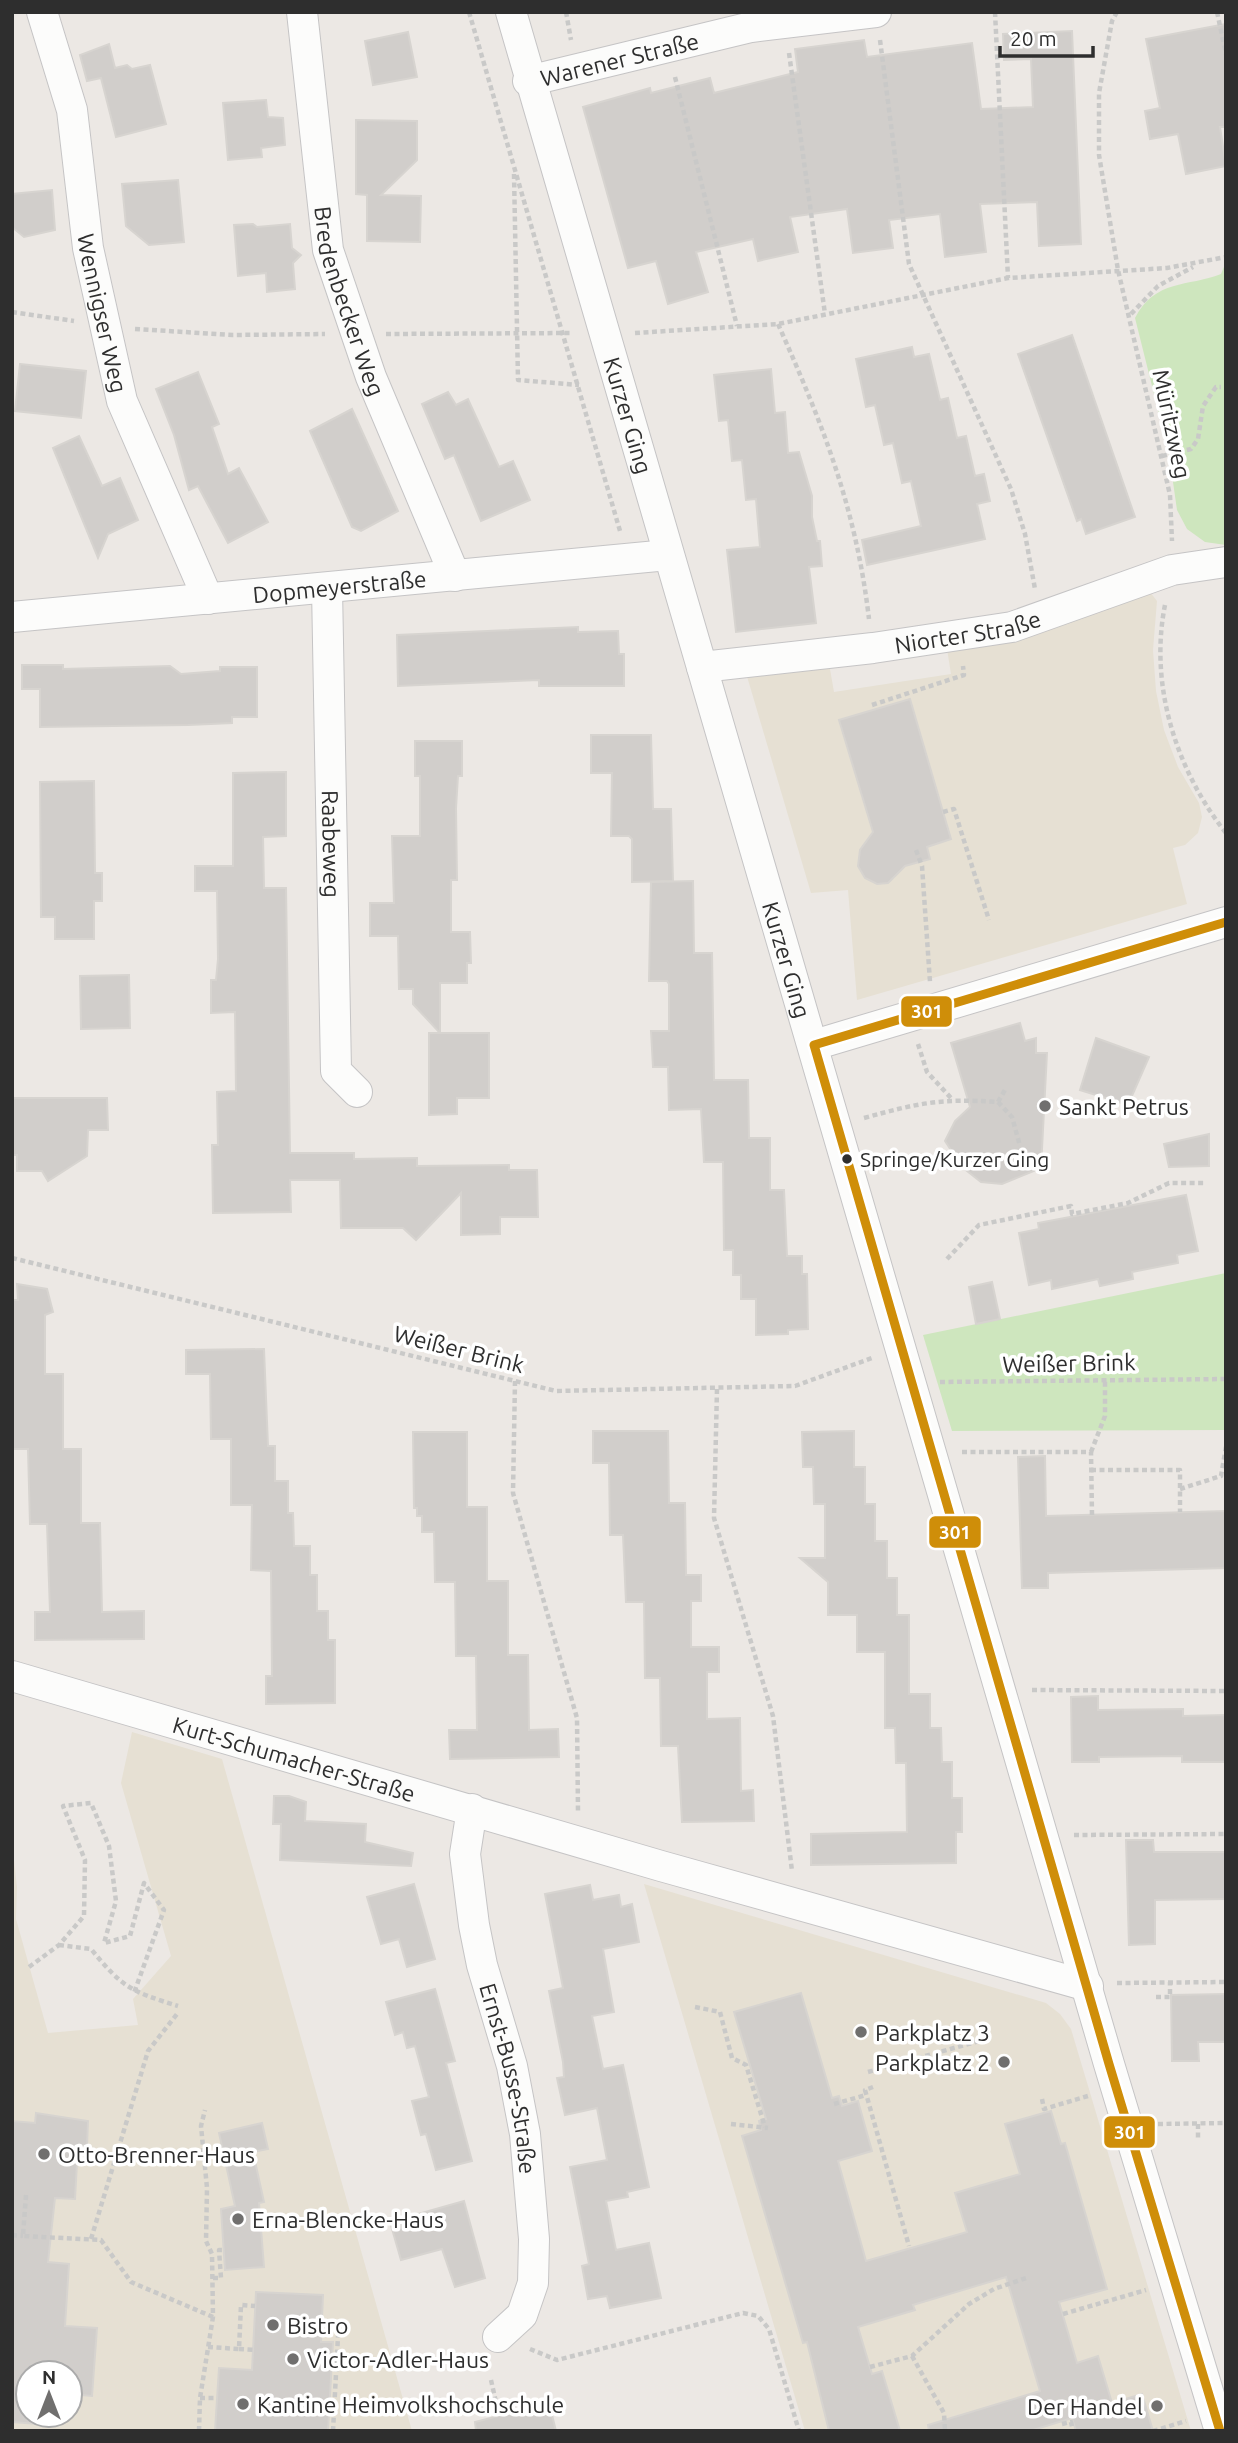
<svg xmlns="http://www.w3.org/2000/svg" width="1238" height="2443" viewBox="0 0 1238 2443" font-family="Ubuntu,sans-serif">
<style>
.education{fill:#e6e0d3;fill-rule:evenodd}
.park{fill:#cee6be}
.building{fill:#d1cecb;stroke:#d7d4d0;stroke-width:2}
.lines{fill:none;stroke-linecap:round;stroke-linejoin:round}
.street-casing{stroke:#c5c4c5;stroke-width:32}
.path{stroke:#c9c9c8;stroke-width:4.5;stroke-dasharray:5 3.5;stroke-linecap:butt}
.street{stroke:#fcfcfb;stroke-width:30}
.bus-1-casing{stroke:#fff;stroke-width:14}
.bus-1{stroke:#cf8e09;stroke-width:9}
.poi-dot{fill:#706f6e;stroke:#fff;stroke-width:2.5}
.bus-dot{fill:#2e2e2e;stroke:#fff;stroke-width:2.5}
.labels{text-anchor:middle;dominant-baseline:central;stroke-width:7;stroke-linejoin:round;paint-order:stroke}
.bus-label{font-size:21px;fill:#2e2e2e;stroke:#fff;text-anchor:start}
.street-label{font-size:23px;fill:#2e2e2e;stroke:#fff}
.poi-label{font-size:23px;fill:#2e2e2e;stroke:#fff;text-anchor:start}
.line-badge{stroke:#fff;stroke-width:2.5}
.badge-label{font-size:19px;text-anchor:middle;font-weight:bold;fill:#fff}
</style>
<rect width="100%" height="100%" fill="#ece8e4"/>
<!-- education -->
<g class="education">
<polygon points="1150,592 1157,601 1153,650 1156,691 1164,730 1178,767 1199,803 1202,817 1198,833 1185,845 1173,848 1187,904 857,1000 848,890 811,893 746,673 822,664 830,669 834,692 951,674 947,649"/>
<path d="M132,1732L222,1759L412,2431H12V1842L17,1887L16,1919L48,2033L138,2025L133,1999L171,1956L121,1783ZM28,2373H70V2415H28Z"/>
<polygon points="644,1884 1046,2003 1060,2014 1071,2029 1191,2431 805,2431"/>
</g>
<!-- park -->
<g class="park">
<path d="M1226,262V545L1205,542L1187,529L1177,510L1169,454L1135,318C1155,279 1188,287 1221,274Z"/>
<polygon points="1226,1273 1226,1430 952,1431 923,1335"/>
</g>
<!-- building -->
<g class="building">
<polygon points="1226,24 1226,127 1220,127 1226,166 1186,174 1178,134 1150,139 1145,111 1160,108 1146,39"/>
<polygon points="1072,31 1081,244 1039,246 1037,202 980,204 986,252 945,257 940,214 889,220 893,248 853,253 847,209 790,217 798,252 758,261 753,239 696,252 708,292 668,304 656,261 628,268 583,107 650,88 651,93 710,78 714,93 798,72 795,49 864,40 867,57 972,43 981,109 1033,107 1031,59 1004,60 1003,34"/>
<polygon points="408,32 417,77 373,85 365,41"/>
<polygon points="109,44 115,68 127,65 132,69 150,65 166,124 116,137 101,78 87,81 80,55"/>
<polygon points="266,100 268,117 283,118 285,145 261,148 262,157 228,160 223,103"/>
<polygon points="356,120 417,121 417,160 381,195 421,196 420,242 367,241 367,195 356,194"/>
<polygon points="178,180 184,242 149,245 126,226 122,184"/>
<polygon points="52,190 55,230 24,237 12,227 12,194"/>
<polygon points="253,224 257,227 290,224 292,248 301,255 293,263 295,289 267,292 266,273 238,276 234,225"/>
<polygon points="1072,335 1135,517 1086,534 1081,519 1077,521 1018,354"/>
<polygon points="912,347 914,357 929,354 940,400 948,398 957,438 966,436 975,476 984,474 990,501 977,504 985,539 867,565 862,540 921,526 911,481 902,483 893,443 884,445 875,405 866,407 856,359"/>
<polygon points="20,364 86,371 81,418 15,411"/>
<polygon points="771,369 775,413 785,412 788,453 799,452 812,496 812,517 817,541 820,541 822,566 809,567 816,623 736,632 727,550 760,547 756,499 746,500 742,460 732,461 728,420 719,421 714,375"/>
<polygon points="198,372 219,424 212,427 228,474 239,468 268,522 228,543 198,486 189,490 174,435 156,389"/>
<polygon points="448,392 456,405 468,399 499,467 513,461 530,500 481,521 454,455 445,459 422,404"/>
<polygon points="352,409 398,511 361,531 352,527 310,431"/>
<polygon points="79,436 102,486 120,478 138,520 108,534 98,558 53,448"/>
<polygon points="578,627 578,632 618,631 619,654 624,654 624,686 539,686 539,680 398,686 397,635"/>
<polygon points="22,665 63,665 63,669 170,666 181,674 220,671 220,667 257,667 257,717 232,717 232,723 188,725 40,727 40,689 22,689"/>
<polygon points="910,699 951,839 927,847 930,859 905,866 888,883 877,884 865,878 858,866 860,850 873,832 839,720"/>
<polygon points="591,735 651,735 653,809 671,809 673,881 632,882 632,839 629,836 611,836 612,773 591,773"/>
<polygon points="415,741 462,741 462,776 458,776 456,808 457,880 451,880 451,932 470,932 471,963 467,963 467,983 440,983 440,1033 489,1033 489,1098 457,1098 457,1114 429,1115 429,1033 440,1033 413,1004 413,989 399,989 398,936 370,936 370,903 394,903 392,836 420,836 420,776 415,776"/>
<polygon points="286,772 286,836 263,837 264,888 286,888 290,1153 354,1153 354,1159 417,1158 417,1166 509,1165 509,1170 537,1170 538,1217 500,1217 500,1234 461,1235 461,1193 416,1240 403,1228 341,1228 340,1180 290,1180 291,1212 213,1213 212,1145 218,1145 217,1092 236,1091 235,1012 211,1013 211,980 216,980 218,959 217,891 195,891 195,866 233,866 233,773"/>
<polygon points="94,781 95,873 102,873 102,901 94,901 94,939 55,939 55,917 41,917 40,782"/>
<polygon points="693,881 694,953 712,953 714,1080 748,1080 749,1138 770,1138 770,1190 784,1190 787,1256 802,1256 802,1274 807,1274 808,1329 788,1330 788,1334 756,1335 756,1299 741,1299 741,1275 733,1275 733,1250 724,1250 723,1162 704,1162 701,1109 669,1110 668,1067 653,1067 651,1031 669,1031 669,984 667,981 649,981 651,882"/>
<polygon points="129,975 130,1028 81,1029 80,976"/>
<polygon points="1020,1023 1025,1041 1036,1038 1036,1053 1047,1053 1041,1168 1002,1184 981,1182 962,1167 945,1141 955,1121 970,1107 951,1043"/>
<polygon points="1096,1038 1149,1057 1128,1105 1080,1090"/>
<polygon points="12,1098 107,1098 108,1130 88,1130 87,1156 48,1181 42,1171 17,1171 17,1155 12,1155"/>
<polygon points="1209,1134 1209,1166 1169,1167 1164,1144"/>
<polygon points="1186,1195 1198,1251 1177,1255 1178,1263 1132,1272 1133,1279 1100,1286 1098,1279 1052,1289 1051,1280 1029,1285 1019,1233 1039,1229 1038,1223"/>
<polygon points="992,1282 1000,1319 976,1324 969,1287"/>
<polygon points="17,1284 47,1289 53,1312 45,1315 45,1374 63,1374 63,1449 81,1449 81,1523 100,1523 102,1612 144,1611 144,1639 35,1640 35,1612 50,1612 47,1524 30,1524 28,1449 12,1449 12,1300 18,1300"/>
<polygon points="264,1349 268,1446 275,1446 275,1481 288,1481 288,1513 293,1513 294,1546 310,1546 310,1575 317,1575 317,1611 328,1611 328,1640 335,1640 335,1703 266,1704 266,1676 272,1676 271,1571 251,1570 252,1505 231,1505 231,1439 211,1439 210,1374 186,1374 186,1350"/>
<polygon points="593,1431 668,1431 669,1503 685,1503 686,1575 701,1575 701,1601 691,1601 691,1647 719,1647 719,1672 707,1672 707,1719 740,1718 741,1791 753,1790 754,1821 682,1822 678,1746 661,1746 660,1678 645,1678 644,1602 626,1602 623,1535 610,1535 609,1463 593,1463"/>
<polygon points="854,1431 854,1467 865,1467 865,1504 875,1504 875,1541 887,1541 887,1578 897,1578 897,1615 909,1615 909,1694 930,1694 930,1728 941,1728 942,1762 952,1762 952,1798 962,1798 962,1832 956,1832 956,1863 811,1865 811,1834 907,1832 906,1763 896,1763 895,1728 885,1728 885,1652 857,1652 857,1615 828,1615 828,1582 800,1558 825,1558 825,1504 814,1504 813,1467 803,1467 802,1432"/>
<polygon points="413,1432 467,1432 467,1507 487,1507 487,1581 508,1581 508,1655 528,1655 529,1730 558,1729 559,1757 450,1759 449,1730 477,1730 476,1656 456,1656 455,1582 435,1582 434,1532 422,1532 422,1516 417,1516 417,1508 414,1508"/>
<polygon points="1045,1456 1046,1516 1226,1511 1226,1568 1048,1573 1048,1588 1022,1588 1018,1457"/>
<polygon points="1098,1696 1098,1710 1183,1709 1183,1716 1226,1715 1226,1762 1182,1762 1182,1756 1099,1757 1099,1762 1072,1762 1071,1697"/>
<polygon points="274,1796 289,1796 306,1802 305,1821 366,1824 365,1842 413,1853 411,1866 280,1860 281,1824 273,1824"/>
<polygon points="1126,1840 1153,1840 1154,1852 1226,1852 1226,1899 1155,1900 1155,1944 1129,1945"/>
<polygon points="414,1884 435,1959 407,1967 399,1939 381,1944 367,1897"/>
<polygon points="590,1885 593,1900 619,1895 621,1907 632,1904 639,1942 603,1949 614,2012 592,2016 603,2069 623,2065 649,2187 627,2192 628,2197 606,2201 616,2250 649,2243 661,2298 610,2308 607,2296 588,2299 582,2266 589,2264 570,2167 607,2160 597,2108 565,2115 557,2078 564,2077 563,2062 549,1991 563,1988 545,1894"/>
<polygon points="435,1989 455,2061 446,2063 472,2161 436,2170 426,2134 421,2135 412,2101 429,2097 415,2046 407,2048 403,2032 395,2035 386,2002"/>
<polygon points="801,1993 832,2098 839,2096 842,2106 858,2101 872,2151 838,2161 866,2261 967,2232 955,2193 1020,2174 1005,2124 1051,2111 1061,2144 1065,2143 1107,2289 1059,2302 1077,2363 1098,2356 1112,2403 1142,2394 1153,2431 1076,2431 1072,2418 1030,2431 929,2431 928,2425 1040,2391 1006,2277 913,2305 915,2310 858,2327 872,2374 882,2371 900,2431 829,2431 807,2342 803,2343 742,2136 761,2130 759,2121 766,2119 734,2012"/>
<polygon points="1226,1994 1226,2042 1198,2042 1199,2061 1172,2061 1171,1995"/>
<polygon points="36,2113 88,2121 87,2146 78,2145 75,2199 55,2198 48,2262 69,2264 65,2326 97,2328 92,2396 70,2394 70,2373 28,2373 28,2415 53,2415 52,2425 12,2422 12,2121 35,2123"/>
<polygon points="262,2123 268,2149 253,2152 264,2202 259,2203 264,2267 225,2270 221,2209 235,2206 219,2133"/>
<polygon points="464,2201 485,2278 455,2287 442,2249 401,2260 390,2222"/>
<polygon points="256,2292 323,2295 321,2342 333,2342 328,2431 215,2431 219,2368 252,2370"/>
<polygon points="549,2403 556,2431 476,2431 475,2422"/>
</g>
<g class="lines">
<defs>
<g id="street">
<path id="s1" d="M42,12L72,110L88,248L122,401L208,599"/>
<path id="s2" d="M302,12L328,250L371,377L455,576"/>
<path id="s3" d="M511,12L1109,2064L1220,2431"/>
<path id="s4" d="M528,81L751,27L876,12"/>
<path id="s5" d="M327,588L336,1071L357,1092"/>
<path id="s6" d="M12,617L668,555"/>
<path id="s7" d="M702,667L873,648L1012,627L1172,570L1226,562"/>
<polyline points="814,1045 1226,922"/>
<path id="s8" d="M12,1676L661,1866L1088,1986"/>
<path id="s9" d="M472,1809L465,1854L474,1925L482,1965L512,2066L525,2134L534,2239L533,2283L522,2315L498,2337"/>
</g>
</defs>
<!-- street casing -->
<use href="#street" class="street-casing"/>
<!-- path -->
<g class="path">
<polyline points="469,12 620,531"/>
<polyline points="566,12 571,40"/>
<polyline points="995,12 1008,278"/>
<polyline points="1117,12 1112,21 1099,93 1099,155 1118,270 1170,495 1172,541"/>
<polyline points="1217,12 1226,54"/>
<polyline points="880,40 909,264 1011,489 1025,534 1035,589"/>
<polyline points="789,53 825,314"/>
<polyline points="675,77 737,326"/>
<polyline points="514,174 518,380 579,385"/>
<polyline points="12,312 74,321"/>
<polyline points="1131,314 1158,286 1193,267"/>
<path d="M778,324C823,425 856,508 869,619"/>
<polyline points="135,329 233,335 325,334"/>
<polyline points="635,333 778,324 1008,278 1167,268 1226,257"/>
<polyline points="386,334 573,333"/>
<polyline points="1162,456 1191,449 1198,439 1203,406 1216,387 1221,387"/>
<path d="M1165,605C1149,685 1176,770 1226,833"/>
<polyline points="872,705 964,675 963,666"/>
<polyline points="943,812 954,809 989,920"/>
<polyline points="916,850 922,866 930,982"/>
<polyline points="918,1044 927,1072 951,1098"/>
<polyline points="998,1102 1012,1117 1020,1146"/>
<path d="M864,1118C918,1103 942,1098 998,1102L1006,1088"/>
<polyline points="12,1258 556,1391 795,1386 872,1358"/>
<polyline points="947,1259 979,1225 1071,1206 1072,1214 1128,1203 1169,1183 1205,1183"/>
<polyline points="515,1381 513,1493 577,1718 578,1811"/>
<polyline points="940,1382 1226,1379"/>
<polyline points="717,1389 714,1518 773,1716 792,1871"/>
<polyline points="962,1452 1091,1452 1092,1515"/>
<polyline points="1091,1452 1105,1416 1105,1380"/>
<polyline points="1091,1470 1180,1470 1180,1512"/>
<polyline points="1180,1489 1221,1476 1226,1447"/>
<polyline points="1032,1690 1226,1691"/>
<polyline points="1074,1835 1226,1834"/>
<path d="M59,1945L91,1949C123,1988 130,1991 178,2006"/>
<polyline points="29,1967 59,1945 84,1916 85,1860 63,1806 91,1803 109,1846 116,1901 104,1943 130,1936 144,1883 164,1910 134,1993"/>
<polyline points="1117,1983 1226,1982"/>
<polyline points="1156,1997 1170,1997 1170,1982"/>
<polyline points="695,2007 720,2012 732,2058 746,2065 765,2127"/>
<polyline points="868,2072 979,2041"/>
<polyline points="873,2087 865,2090 909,2246"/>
<polyline points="1042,2099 1044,2109 1088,2096"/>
<polyline points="834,2104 866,2095"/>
<polyline points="731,2124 768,2128"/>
<polyline points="1158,2124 1226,2123"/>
<polyline points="1198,2124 1198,2138"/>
<polyline points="26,2195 23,2236 101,2240 131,2282 213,2317"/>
<polyline points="12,2235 23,2236"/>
<polyline points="91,2239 148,2051 177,2014"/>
<polyline points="213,2278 221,2278 219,2250 223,2250"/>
<polyline points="1063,2314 1146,2290"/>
<polyline points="208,2347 239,2349 241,2305 255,2306"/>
<polyline points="239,2349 255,2350"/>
<polyline points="530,2349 557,2360 743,2313 758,2316 769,2329 799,2431"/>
<polyline points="912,2356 944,2413 945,2431"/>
<polyline points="870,2367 912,2356 969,2304 994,2289 1029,2277"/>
<polyline points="491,2380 498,2411"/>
<polyline points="200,2398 217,2398"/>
<polyline points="1062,2424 1071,2422 1073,2431"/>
<polyline points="199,2431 200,2398 213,2317 212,2254 206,2241 207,2188 201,2126 205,2110"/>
<polyline points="333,2431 338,2336"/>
<polyline points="1153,2431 1186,2421"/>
</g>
<!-- street -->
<use href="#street" class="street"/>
<defs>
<polyline id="bus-1" points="1220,2431 1109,2064 814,1045 1226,922"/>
</defs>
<!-- bus-1 casing -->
<use href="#bus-1" class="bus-1-casing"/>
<!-- bus-1 -->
<use href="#bus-1" class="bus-1"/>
</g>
<!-- markers -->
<g class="poi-dot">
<circle cx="1045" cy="1106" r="7"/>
<circle cx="861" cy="2032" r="7"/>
<circle cx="1004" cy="2062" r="7"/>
<circle cx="44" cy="2154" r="7"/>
<circle cx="238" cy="2219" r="7"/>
<circle cx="273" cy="2325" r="7"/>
<circle cx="293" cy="2359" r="7"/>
<circle cx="243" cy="2404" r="7"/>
<circle cx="1157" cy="2406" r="7"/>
</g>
<circle class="bus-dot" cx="847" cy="1159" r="6"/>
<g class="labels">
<!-- bus labels -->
<g class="bus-label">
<text x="860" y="1159">Springe/Kurzer Ging</text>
</g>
<!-- street labels -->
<g class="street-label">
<text stroke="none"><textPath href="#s4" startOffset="94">Warener Straße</textPath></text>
<text stroke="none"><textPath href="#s2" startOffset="294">Bredenbecker Weg</textPath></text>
<text stroke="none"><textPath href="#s1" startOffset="308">Wennigser Weg</textPath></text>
<text stroke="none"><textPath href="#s3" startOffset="420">Kurzer Ging</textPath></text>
<text transform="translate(1172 424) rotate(78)">Müritzweg</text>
<text stroke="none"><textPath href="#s6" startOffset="329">Dopmeyerstraße</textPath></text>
<text stroke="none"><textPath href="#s7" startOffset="268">Niorter Straße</textPath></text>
<text stroke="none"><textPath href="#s5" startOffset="256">Raabeweg</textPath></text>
<text stroke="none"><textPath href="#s3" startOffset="987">Kurzer Ging</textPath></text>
<text transform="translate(459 1349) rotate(14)">Weißer Brink</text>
<text transform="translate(1069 1363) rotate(-1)">Weißer Brink</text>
<text stroke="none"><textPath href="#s8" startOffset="294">Kurt-Schumacher-Straße</textPath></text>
<text stroke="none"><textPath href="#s9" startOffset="275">Ernst-Busse-Straße</textPath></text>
</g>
<!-- poi labels -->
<g class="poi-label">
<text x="1059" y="1106">Sankt Petrus</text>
<text x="875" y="2032">Parkplatz 3</text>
<text x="990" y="2062" text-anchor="end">Parkplatz 2</text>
<text x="58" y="2154">Otto-Brenner-Haus</text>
<text x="252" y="2219">Erna-Blencke-Haus</text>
<text x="287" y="2325">Bistro</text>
<text x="307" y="2359">Victor-Adler-Haus</text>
<text x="257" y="2404">Kantine Heimvolkshochschule</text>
<text x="1143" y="2406" text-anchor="end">Der Handel</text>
</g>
</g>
<g class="line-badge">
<rect x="900" y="995" width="53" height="33" rx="7" fill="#cf8e09"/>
<rect x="928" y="1515" width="54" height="34" rx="7" fill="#cf8e09"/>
<rect x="1103" y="2115" width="53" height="34" rx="7" fill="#cf8e09"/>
</g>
<g class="badge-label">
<text x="927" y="1018">301</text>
<text x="955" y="1539">301</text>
<text x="1130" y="2139">301</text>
</g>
<!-- border -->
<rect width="1238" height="2443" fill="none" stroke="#2e2e2e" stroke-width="28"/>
<!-- north arrow -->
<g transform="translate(49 2394)"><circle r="33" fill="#ffffff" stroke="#ababab" stroke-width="2"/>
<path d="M0-5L12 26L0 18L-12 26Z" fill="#706f6e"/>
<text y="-10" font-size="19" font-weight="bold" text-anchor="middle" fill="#2e2e2e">N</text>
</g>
<!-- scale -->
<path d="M1000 46v10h93v-10" fill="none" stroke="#2e2e2e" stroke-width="3.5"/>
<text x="1010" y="46" font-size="21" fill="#2e2e2e" stroke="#ffffff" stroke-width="5" paint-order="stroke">20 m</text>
</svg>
